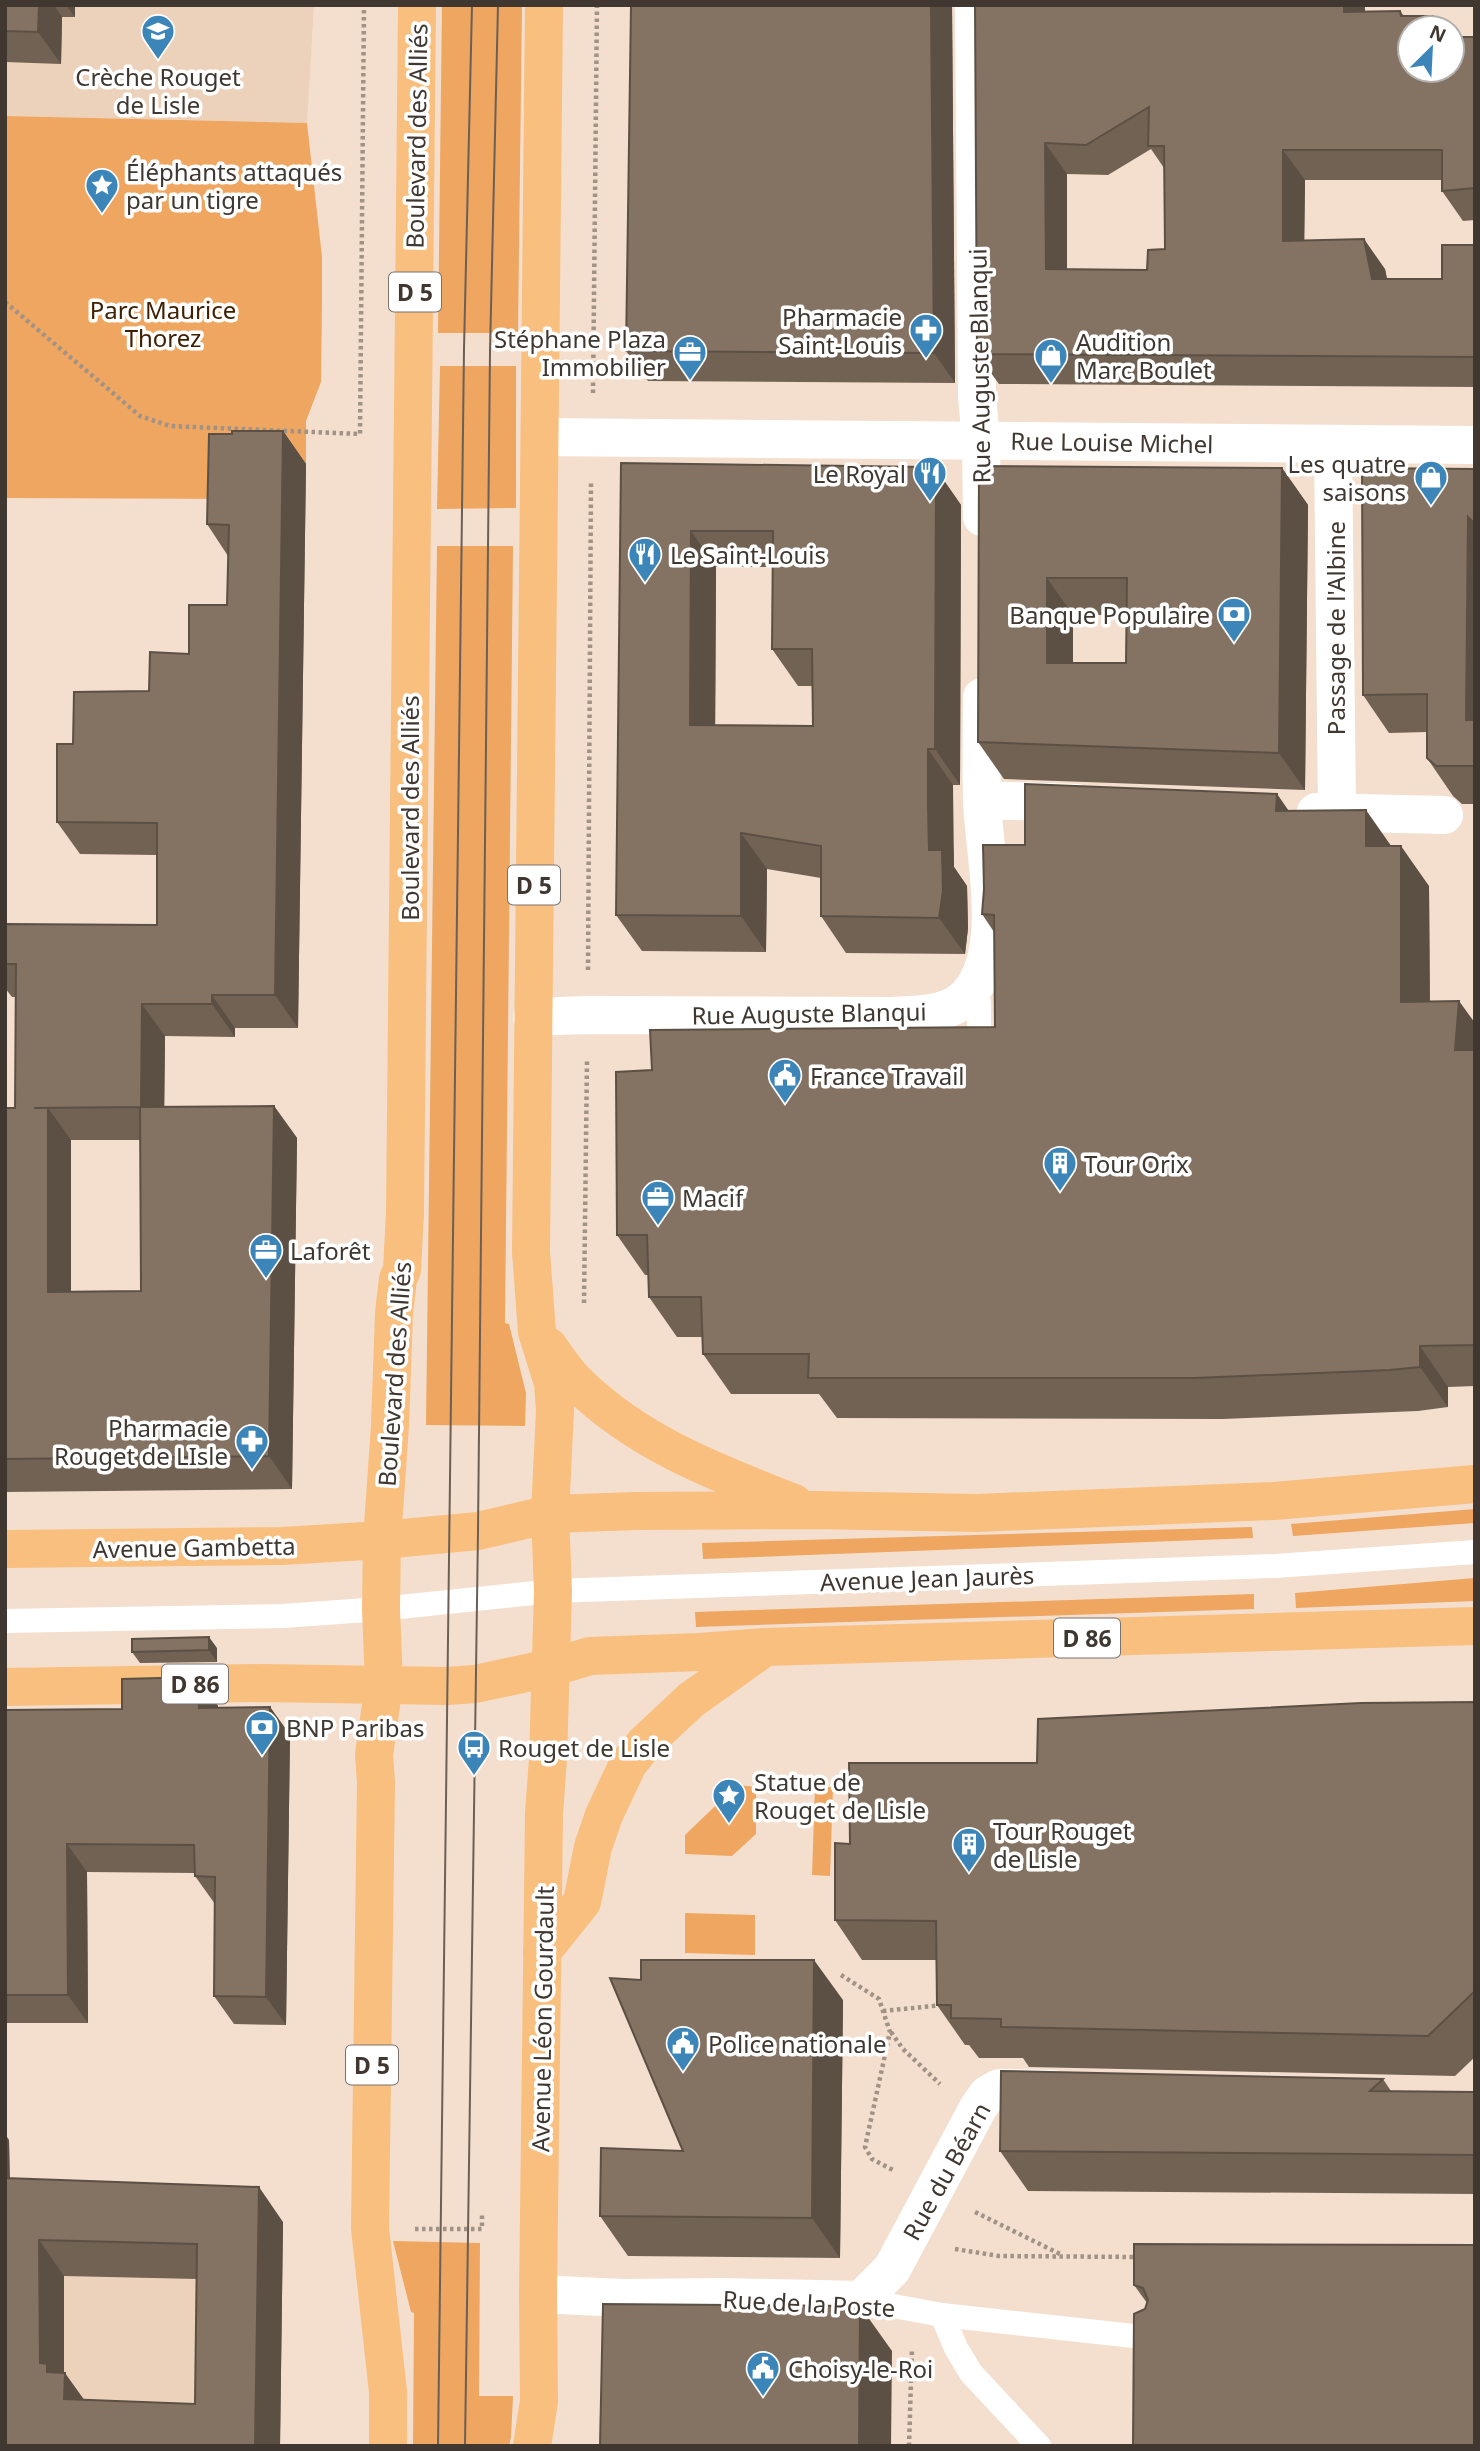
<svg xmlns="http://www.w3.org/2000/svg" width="1480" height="2451" viewBox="0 0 1480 2451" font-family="'Noto Sans',sans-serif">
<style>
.built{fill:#edd2bb}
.green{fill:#eea661}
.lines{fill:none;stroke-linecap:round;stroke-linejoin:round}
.path{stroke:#a19286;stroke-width:4.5;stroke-dasharray:3.5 3.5;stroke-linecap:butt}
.lane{stroke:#fff;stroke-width:24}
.street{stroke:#fff;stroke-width:38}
.primary{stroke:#f8bf7f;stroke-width:38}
.tram{stroke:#6b5f56;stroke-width:2}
.wall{fill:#726254;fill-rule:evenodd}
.shaded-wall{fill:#5c5045}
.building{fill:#847262;stroke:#5c5045;stroke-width:2;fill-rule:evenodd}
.labels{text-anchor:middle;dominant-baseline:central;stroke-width:7;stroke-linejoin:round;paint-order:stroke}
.shield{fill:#fff;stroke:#79736e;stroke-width:2}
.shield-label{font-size:23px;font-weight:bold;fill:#3f3730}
.poi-label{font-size:24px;fill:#3f3730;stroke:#fff;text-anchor:start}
.street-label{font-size:24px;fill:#3f3730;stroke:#fff}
.park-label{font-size:24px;fill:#3f2101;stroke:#fff}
</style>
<rect width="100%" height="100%" fill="#f4dfce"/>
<!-- built -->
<g class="built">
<polygon points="5,5 314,5 307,123 5,116"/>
<polygon points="5,2213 211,2220 280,2446 5,2446"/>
</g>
<!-- green -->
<g class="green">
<polygon points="442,5 522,5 518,333 438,333"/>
<polygon points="5,116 307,123 322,257 322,298 321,382 306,421 306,464 253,499 5,498"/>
<polygon points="440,366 516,366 516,508 437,509"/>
<polygon points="437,546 513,546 505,1323 509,1324 526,1393 525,1426 426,1425"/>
<polygon points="1475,1509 1475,1523 1293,1536 1291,1524"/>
<polygon points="1252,1527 1253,1538 703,1559 702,1543"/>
<polygon points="1475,1578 1475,1601 1296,1608 1295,1593"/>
<polygon points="1254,1594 1254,1609 696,1627 695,1612"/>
<polygon points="737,1785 756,1787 756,1834 732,1856 685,1854 685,1835"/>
<polygon points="815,1787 833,1787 830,1876 812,1875"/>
<polygon points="685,1913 755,1915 755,1955 685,1953"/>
<polygon points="393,2241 480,2243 479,2396 513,2396 511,2437 509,2446 413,2446 414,2313 411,2312"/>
</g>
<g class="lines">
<!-- path -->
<g class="path">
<polyline points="5,302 140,416 170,426 360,434 364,5"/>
<polyline points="593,393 597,5"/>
<polyline points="588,970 591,482"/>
<polyline points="584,1303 587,1060"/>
<polyline points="841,1975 879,1999 890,2032 865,2147 872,2159 893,2170"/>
<polyline points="883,2011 943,2005"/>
<polyline points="891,2032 903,2049 940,2084"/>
<polyline points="975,2212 1062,2255"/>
<polyline points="415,2229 482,2229 482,2213"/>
<polyline points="955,2249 999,2256 1138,2257"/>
<polyline points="909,2446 912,2348"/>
</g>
<!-- lane -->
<g class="lane">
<polyline points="976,984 979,1004 979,1032"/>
<polyline points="5,1621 283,1616 381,1609 553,1591 1275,1566 1475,1552"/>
<polyline points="861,2300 942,2315 1161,2339"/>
<polyline points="942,2315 956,2348 971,2373 1039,2446"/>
</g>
<!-- street -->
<g class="street">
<polyline points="974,5 977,396 981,440 982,517"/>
<polyline points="540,437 1475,445"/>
<polyline points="1333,444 1337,813"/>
<polyline points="982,800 1077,803"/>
<polyline points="1316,812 1444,815"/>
<path d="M532,1017L587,1015L892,1016C918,1014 948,1016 967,996C1009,952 983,853 982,798C981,764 982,730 982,697"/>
<polyline points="538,2294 623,2298 722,2297 861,2300 892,2269 978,2108 987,2095 999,2088 1053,2089"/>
</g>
<!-- primary -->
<g class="primary">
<path d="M548,1346C557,1358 566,1373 578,1384C638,1443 717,1473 794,1503"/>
<polyline points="5,1549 282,1546 382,1540 478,1531 550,1514 636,1511 812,1510 977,1513 1274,1501 1475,1484"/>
<polyline points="5,1687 263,1683 447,1686 475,1684 550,1668 590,1656 700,1652 765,1647 1475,1626"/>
<polyline points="542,1952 582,1902 593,1847 604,1815 628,1764 644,1744 691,1700 764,1648"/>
<polyline points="388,2446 388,2392 370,2228 376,1782 374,1755 384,1684 381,1609 382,1540 390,1426 394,1313 398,1279 402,1270 405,1213 417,5"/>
<polyline points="532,2446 539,2401 538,2294 544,1814 548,1759 553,1591 550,1514 555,1410 553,1383 537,1332 531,1252 544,5"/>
</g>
<!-- tram -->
<g class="tram">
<polyline points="438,2446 464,349 472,5"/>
<polyline points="465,2446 478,1531 490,351 498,5"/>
</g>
</g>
<!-- wall -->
<g class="wall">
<polygon points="5,5 75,5 75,17 62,17 61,64 5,62"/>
<polygon points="952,5 955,383 648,381 626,351"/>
<path d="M975,5H1365V12L1400,11L1404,16H1433L1441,28H1410V70L1475,37V220L1463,221L1442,191V180H1305L1304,240L1385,269L1387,279H1442L1475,245V387L999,384L977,354ZM1151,149L1164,168L1165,249L1147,270L1067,269V174L1108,175Z"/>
<path d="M283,431L306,464L298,1028H235V1037L165,1036L164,1107L274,1106L297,1138L292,1489L5,1492V1108H15L16,997H12L5,988V924L157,925V855L80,854L57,822L73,744L149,691L189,654L227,605L228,556L207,524L232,434ZM71,1140H140L141,1291L71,1292Z"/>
<path d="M621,463L936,469L961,505L960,785H953V843L954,867L967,886L968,928L965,954L846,953L821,916V878L767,869L766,952L642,951L616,915ZM716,567H773L772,649L798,686H812L813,726L715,725Z"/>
<path d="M979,466L1282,468L1308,505L1305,790L1004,779L978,742ZM1073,615H1126V663H1073Z"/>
<polygon points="1475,469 1475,804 1462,804 1453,796 1427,758 1427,732 1389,733 1363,695"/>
<polygon points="1277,794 1288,811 1391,846 1429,886 1430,1002 1475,1023 1475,1386 1448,1387 1448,1407 1418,1411 1223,1419 837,1418 819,1394 731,1394 703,1354 702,1337 677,1337 649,1297 648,1275 645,1275 617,1235 652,1070 995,1027 994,932 982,914 1025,845"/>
<polygon points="217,1648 217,1662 140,1663 132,1652"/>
<polygon points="198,1677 218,1706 218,1708 270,1707 290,1735 286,2025 234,2024 214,1996 215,1904 195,1876 195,1873 87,1872 88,2023 6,2023 5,2021 5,1710 122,1709"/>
<polygon points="1475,1702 1475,2057 1455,2076 1029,2067 1023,2058 979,2058 969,2045 965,2045 937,2005 936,1960 862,1960 835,1920 850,1844 1037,1763"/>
<polygon points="843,2000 840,2258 628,2256 600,2216 683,2151"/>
<polygon points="1383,2079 1391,2091 1475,2092 1475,2194 1028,2191 1000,2151"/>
<path d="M9,2140L10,2179L283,2222L280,2446H5ZM64,2276L197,2279L195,2404L84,2400L64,2373Z"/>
<polygon points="1475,2245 1145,2309 1147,2303 1134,2285"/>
</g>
<!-- shaded-wall -->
<g class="shaded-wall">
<polygon points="39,5 54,5 62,17 61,64 38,32"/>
<polygon points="66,5 75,5 75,17"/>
<polygon points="931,5 952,5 955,383 934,353"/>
<polygon points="1344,5 1365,5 1365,42 1344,12"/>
<polygon points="1433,16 1441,28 1433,28"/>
<polygon points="1045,143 1067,174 1067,300 1046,269"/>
<polygon points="1283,150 1305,180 1304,271 1283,241"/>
<polygon points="1364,239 1385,269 1393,309 1372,279"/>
<polygon points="283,431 306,464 298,1028 275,995"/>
<polygon points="925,467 936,482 936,469 961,505 960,785 935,749"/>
<polygon points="1282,468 1308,505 1305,790 1279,753"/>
<polygon points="1468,517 1475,526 1475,732 1466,720"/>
<polygon points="691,531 716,567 715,761 690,725"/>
<polygon points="1047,578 1073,615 1073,700 1047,663"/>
<polygon points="928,749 953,785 954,867 967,886 968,928 965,954 939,918 929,850"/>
<polygon points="1277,794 1305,834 1276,811"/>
<polygon points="1366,810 1394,850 1366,846"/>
<polygon points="741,833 767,869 766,952 741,916"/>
<polygon points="1401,846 1429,886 1430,1043 1401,1002"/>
<polygon points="212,995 235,1028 235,1037 212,1004"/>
<polygon points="1459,1001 1475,1023 1475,1078 1455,1050"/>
<polygon points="142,1004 165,1036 164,1139 141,1107"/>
<polygon points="274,1106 297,1138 292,1489 269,1456"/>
<polygon points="48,1108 71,1140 71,1324 48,1292"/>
<polygon points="1420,1346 1448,1387 1448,1407 1420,1367"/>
<polygon points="209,1637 217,1648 217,1662 209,1650"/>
<polygon points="198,1677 218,1706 219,1736 199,1708"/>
<polygon points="270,1707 290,1735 286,2025 266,1997"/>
<polygon points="67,1844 87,1872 88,2023 68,1995"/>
<polygon points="814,1960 843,2000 840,2258 812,2218"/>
<polygon points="5,2134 9,2140 10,2213 5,2206"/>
<polygon points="259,2187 283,2222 280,2446 255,2446"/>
<polygon points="39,2240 64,2276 64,2389 65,2373 90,2408 64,2399 40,2363"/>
<polygon points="860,2306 892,2351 891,2446 859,2446"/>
</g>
<!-- building -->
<g class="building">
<polygon points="5,5 39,5 38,32 5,31"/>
<polygon points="631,5 931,5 934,353 626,351"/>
<path d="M975,5H1344V12L1400,11L1401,16H1433V28H1410V70H1452V37H1475V188L1442,191V150H1283V241L1364,239L1372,279H1442V245H1475V357L977,354ZM1149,107L1148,146H1164L1165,249L1148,250L1147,270L1046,269L1045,143L1086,145Z"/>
<path d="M232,431H283L275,995H212V1004H142L141,1107L274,1106L269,1456L5,1459V1108H15L16,964H5V924L157,925V823L57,822V744H73L74,692L149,691L150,652L189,654V605H227L229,525L207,524L209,434H232ZM140,1107L141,1291L48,1292V1108H34Z"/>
<path d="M621,463L925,467V469H936L935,749H928V807L929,850H942L943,891L939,918L821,916V846L741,833V916L616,915ZM691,531H773L772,649H812L813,726L690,725Z"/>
<path d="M979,466L1282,468L1279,753L978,742ZM1047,578H1127L1126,663H1047Z"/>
<polygon points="1362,468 1475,469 1475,524 1468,517 1466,720 1475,720 1475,766 1436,766 1427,758 1427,694 1363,695"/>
<polygon points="1025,784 1277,794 1276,811 1366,810 1366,846 1401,846 1401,1002 1459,1001 1455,1050 1475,1050 1475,1345 1420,1346 1420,1367 1390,1370 1195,1378 808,1378 809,1354 703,1354 701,1297 649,1297 647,1235 617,1235 616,1072 652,1070 650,1030 995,1027 994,915 982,914 984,889 983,845 1025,845"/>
<polygon points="209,1637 209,1650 132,1652 132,1639"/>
<polygon points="198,1677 199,1708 270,1707 266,1997 214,1996 215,1877 195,1876 194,1845 67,1844 68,1995 5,1995 5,1710 122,1709 122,1679"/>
<polygon points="1475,1702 1475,1991 1428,2036 1001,2027 1001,2019 951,2018 951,2005 937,2005 936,1921 835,1920 835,1843 850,1844 849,1763 1037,1763 1038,1719 1361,1703"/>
<polygon points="641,1960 814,1960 812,2218 600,2216 601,2148 683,2151 610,1978 641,1980"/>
<polygon points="1001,2071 1383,2079 1370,2091 1475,2092 1475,2155 1000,2151"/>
<path d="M5,2178L259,2187L255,2446H5ZM39,2240L197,2244L195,2404L64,2399L65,2373L47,2372V2364L40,2363Z"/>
<polygon points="1134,2244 1475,2245 1475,2446 1133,2446 1134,2314 1145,2309 1148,2300 1143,2288 1134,2285"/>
<polygon points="603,2304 860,2306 859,2446 600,2446"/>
</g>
<!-- icons -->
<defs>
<symbol id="school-pin" viewBox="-11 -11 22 30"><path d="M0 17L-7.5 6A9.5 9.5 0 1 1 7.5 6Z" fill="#3c85b9" stroke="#fff"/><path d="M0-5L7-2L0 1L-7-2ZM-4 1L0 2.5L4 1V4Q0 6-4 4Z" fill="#fff"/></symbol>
<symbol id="sight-pin" viewBox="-11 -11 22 30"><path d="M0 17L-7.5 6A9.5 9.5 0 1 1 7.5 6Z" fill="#3c85b9" stroke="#fff"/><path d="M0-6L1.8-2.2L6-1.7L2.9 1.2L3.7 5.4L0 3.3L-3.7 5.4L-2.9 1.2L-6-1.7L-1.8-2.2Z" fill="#fff"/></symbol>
<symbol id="pharmacy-pin" viewBox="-11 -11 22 30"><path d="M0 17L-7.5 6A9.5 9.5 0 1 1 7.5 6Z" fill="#3c85b9" stroke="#fff"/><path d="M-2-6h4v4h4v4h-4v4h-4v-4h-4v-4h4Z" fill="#fff"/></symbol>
<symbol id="office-pin" viewBox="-11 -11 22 30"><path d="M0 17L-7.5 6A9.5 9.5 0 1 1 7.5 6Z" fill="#3c85b9" stroke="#fff"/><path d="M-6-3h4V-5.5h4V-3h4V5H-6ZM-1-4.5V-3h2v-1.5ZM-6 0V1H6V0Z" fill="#fff"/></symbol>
<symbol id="shop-pin" viewBox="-11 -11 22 30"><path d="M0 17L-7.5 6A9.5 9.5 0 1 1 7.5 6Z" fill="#3c85b9" stroke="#fff"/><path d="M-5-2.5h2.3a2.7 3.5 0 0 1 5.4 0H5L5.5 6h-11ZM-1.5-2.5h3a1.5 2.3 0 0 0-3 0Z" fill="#fff"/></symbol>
<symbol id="restaurant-pin" viewBox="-11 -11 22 30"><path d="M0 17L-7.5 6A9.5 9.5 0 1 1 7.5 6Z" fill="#3c85b9" stroke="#fff"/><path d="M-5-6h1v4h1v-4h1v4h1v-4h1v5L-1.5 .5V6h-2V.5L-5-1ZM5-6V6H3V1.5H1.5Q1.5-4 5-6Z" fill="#fff"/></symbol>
<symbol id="bank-pin" viewBox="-11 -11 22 30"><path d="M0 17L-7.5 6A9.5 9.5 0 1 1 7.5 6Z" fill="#3c85b9" stroke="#fff"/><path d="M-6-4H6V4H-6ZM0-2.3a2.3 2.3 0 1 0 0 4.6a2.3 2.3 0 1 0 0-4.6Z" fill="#fff"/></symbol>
<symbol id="civic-pin" viewBox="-11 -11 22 30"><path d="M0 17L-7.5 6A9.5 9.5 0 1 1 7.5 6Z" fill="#3c85b9" stroke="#fff"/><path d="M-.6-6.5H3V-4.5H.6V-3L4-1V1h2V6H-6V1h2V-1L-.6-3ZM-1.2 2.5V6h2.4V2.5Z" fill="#fff"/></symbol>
<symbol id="building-pin" viewBox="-11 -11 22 30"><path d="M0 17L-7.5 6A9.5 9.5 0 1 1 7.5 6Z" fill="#3c85b9" stroke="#fff"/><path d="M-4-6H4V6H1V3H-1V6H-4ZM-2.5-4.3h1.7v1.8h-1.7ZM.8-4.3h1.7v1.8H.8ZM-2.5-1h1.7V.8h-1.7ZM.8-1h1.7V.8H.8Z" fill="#fff"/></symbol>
<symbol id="bus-pin" viewBox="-11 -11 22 30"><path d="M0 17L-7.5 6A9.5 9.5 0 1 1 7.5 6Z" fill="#3c85b9" stroke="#fff"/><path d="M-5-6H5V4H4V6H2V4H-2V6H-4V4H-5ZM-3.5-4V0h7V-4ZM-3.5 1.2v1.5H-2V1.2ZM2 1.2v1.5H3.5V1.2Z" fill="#fff"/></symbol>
</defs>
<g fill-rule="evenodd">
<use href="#school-pin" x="139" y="12" width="38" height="52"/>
<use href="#sight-pin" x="83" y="166" width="38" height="52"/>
<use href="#pharmacy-pin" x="907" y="311" width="38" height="52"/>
<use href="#office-pin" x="671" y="333" width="38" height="52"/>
<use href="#shop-pin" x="1032" y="336" width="38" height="52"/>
<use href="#restaurant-pin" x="911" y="454" width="38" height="52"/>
<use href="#shop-pin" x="1412" y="458" width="38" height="52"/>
<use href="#restaurant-pin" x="626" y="535" width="38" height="52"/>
<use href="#bank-pin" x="1215" y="595" width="38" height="52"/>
<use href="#civic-pin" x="766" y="1056" width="38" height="52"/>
<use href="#building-pin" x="1041" y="1144" width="38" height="52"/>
<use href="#office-pin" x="639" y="1178" width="38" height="52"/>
<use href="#office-pin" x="247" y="1231" width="38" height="52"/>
<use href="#pharmacy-pin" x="233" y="1422" width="38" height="52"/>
<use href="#bank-pin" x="243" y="1708" width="38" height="52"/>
<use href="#bus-pin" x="455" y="1728" width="38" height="52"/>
<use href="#sight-pin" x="710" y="1776" width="38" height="52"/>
<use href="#building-pin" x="950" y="1825" width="38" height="52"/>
<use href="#civic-pin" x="664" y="2024" width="38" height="52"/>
<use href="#civic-pin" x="744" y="2349" width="38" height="52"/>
</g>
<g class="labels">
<!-- shield labels -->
<g class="shield">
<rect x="389" y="272.5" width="52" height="39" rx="5"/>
<rect x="508" y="865.5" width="52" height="39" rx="5"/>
<rect x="1054" y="1618.5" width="66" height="39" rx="5"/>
<rect x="162" y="1664.5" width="66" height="39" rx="5"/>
<rect x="346" y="2045.5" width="52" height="39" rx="5"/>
</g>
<g class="shield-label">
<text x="415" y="292">D 5</text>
<text x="534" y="885">D 5</text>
<text x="1087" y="1638">D 86</text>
<text x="195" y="1684">D 86</text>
<text x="372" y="2065">D 5</text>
</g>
<!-- poi labels -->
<g class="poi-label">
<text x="158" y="76" text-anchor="middle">Crèche Rouget<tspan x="158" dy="28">de Lisle</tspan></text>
<text x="126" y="171">Éléphants attaqués<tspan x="126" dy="28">par un tigre</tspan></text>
<text x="902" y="316" text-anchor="end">Pharmacie<tspan x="902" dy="28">Saint-Louis</tspan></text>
<text x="666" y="338" text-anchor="end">Stéphane Plaza<tspan x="666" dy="28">Immobilier</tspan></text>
<text x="1076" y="341">Audition<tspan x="1076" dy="28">Marc Boulet</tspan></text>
<text x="1406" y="463" text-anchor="end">Les quatre<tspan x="1406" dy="28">saisons</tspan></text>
<text x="906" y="473" text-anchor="end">Le Royal</text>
<text x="670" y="554">Le Saint-Louis</text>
<text x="1210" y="614" text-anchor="end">Banque Populaire</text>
<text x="810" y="1075">France Travail</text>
<text x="1084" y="1163">Tour Orix</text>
<text x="682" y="1197">Macif</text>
<text x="290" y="1250">Laforêt</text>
<text x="228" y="1427" text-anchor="end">Pharmacie<tspan x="228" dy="28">Rouget de LIsle</tspan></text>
<text x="286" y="1727">BNP Paribas</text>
<text x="498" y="1747">Rouget de Lisle</text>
<text x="754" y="1781">Statue de<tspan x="754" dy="28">Rouget de Lisle</tspan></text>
<text x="993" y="1830">Tour Rouget<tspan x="993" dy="28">de Lisle</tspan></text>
<text x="708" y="2043">Police nationale</text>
<text x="788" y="2368">Choisy-le-Roi</text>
</g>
<!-- street labels -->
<g class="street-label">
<text transform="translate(416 136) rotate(-89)">Boulevard des Alliés</text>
<text transform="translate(979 366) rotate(-91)">Rue Auguste Blanqui</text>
<text transform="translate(1112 442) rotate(1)">Rue Louise Michel</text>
<text transform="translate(1335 628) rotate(-90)">Passage de l'Albine</text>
<text transform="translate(409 808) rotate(-90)">Boulevard des Alliés</text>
<text transform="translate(809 1013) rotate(-1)">Rue Auguste Blanqui</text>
<text transform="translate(394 1374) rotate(-86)">Boulevard des Alliés</text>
<text transform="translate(194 1547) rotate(-1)">Avenue Gambetta</text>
<text transform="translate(927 1578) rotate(-2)">Avenue Jean Jaurès</text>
<text transform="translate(542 2019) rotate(-89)">Avenue Léon Gourdault</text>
<text transform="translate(946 2171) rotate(-61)">Rue du Béarn</text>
<text transform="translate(809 2303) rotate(3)">Rue de la Poste</text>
</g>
<!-- park labels -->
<g class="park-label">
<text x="163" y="309">Parc Maurice<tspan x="163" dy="28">Thorez</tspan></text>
</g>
</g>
<!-- border -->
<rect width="1480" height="2451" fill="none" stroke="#3f3730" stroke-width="14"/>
<!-- north arrow -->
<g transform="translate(1431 49) rotate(24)"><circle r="33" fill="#ffffff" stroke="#b2afac" stroke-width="2"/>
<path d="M0-5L12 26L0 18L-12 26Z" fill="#3c85b9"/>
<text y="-10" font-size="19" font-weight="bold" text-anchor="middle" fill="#3f3730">N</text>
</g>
</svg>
